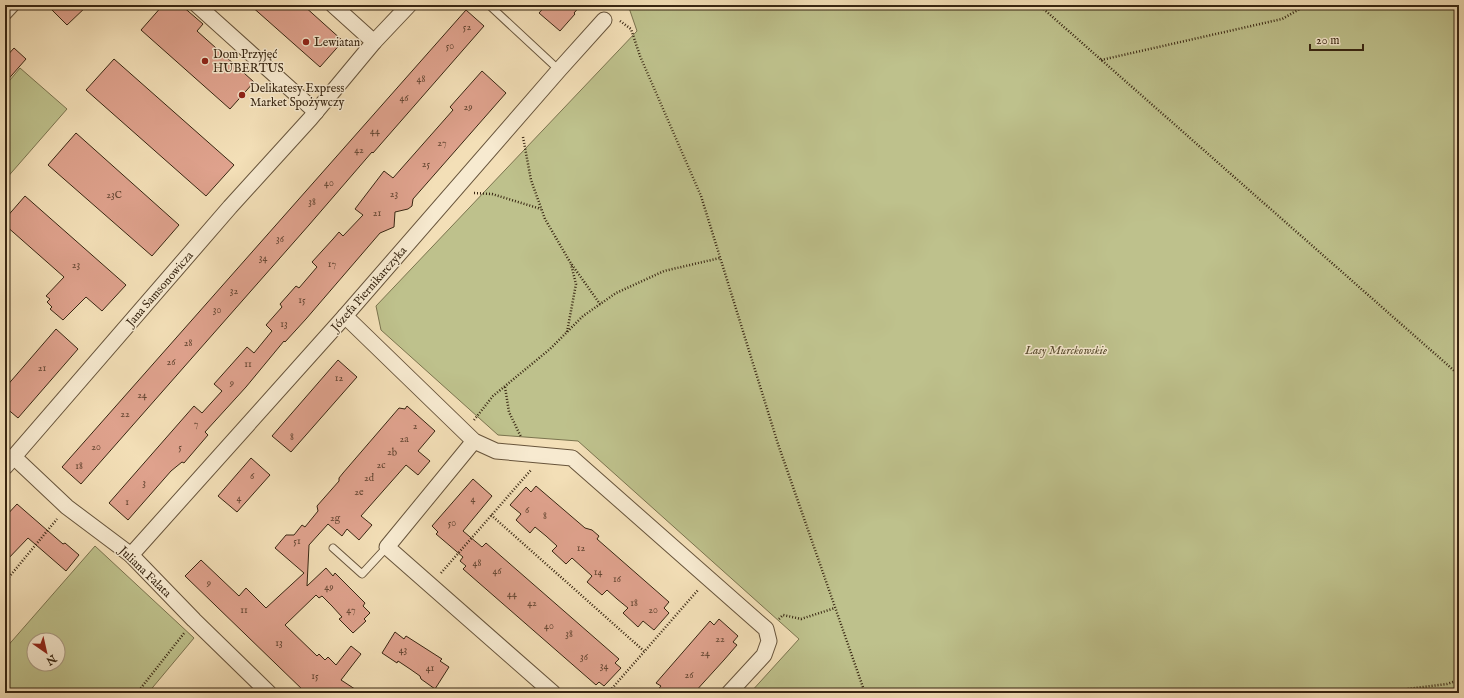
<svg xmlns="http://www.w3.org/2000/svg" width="1464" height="698" viewBox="0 0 1464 698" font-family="'IM FELL English',serif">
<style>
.green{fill:#bec18c;stroke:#7b744f;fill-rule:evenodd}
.building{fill:#dfa28d;stroke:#382612}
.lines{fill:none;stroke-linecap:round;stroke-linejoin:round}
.service-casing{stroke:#67543b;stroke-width:9}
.minor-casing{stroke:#67543b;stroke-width:17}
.path{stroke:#382612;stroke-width:2.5;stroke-dasharray:1 2;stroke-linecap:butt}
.service{stroke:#f7ead0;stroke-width:7}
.minor{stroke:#f7ead0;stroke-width:15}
.poi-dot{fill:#8f2418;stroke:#f7ead0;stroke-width:1.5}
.labels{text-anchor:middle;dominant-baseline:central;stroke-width:3;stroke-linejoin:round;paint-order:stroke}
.number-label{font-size:10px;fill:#624531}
.poi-label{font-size:12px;fill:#382612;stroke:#f7ead0;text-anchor:start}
.street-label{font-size:12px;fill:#382612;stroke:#f7ead0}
.park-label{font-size:12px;font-style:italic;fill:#5a4d30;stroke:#f7ead0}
</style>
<rect width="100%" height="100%" fill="#f3dfb7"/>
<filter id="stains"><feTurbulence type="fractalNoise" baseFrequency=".005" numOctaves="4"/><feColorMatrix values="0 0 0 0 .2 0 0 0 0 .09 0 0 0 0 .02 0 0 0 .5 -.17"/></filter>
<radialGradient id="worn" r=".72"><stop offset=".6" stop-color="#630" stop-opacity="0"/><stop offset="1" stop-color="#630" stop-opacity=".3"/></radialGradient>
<!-- green -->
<g class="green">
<polygon points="628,5 1459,5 1459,693 750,693 799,639 578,441 498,435 381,330 376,306 637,31"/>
<polygon points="20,68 67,109 5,180 5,86"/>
<path d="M95,546L194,638L148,693H5V649ZM34,640H58V664H34Z"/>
</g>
<!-- building -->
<g class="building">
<polygon points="47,5 88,5 67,25"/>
<polygon points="163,5 181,5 203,24 197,31 254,82 230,109 141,30"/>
<polygon points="250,5 303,5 343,41 320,67"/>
<polygon points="546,5 581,5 574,13 575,14 560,31 539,13"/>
<polygon points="466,10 484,26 373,153 372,152 309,225 81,484 62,467"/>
<polygon points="14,48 26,59 5,83 5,58"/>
<polygon points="114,59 234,165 206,196 86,90"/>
<polygon points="482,71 506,93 413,199 412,206 408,209 395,212 394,227 380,233 306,319 285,342 284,341 246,387 205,432 208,435 184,463 182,462 171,471 128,520 109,503 194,406 202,413 222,391 214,384 247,347 254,353 272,331 266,325 282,307 280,304 296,286 299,288 317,267 312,262 333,239 339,232 343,236 363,215 355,209 384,171 393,178 453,110 450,107"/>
<polygon points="76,133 179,225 152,256 48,165"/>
<polygon points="25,196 126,285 102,311 86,297 63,320 50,309 52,307 47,302 50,299 46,296 64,277 5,225 5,219"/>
<polygon points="56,329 78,349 18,418 5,407 5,388"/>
<polygon points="338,360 357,377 291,452 272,436"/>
<polygon points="407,406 435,431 418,451 430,461 418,475 406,465 361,516 372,525 359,540 347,529 342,536 328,524 309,545 307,586 326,568 333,576 335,573 365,603 363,606 370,613 364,619 366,621 353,633 339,619 342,617 332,606 322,596 319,598 316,595 285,625 317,656 319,654 325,660 328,657 336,665 351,646 361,654 341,680 361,693 306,693 185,576 201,560 239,596 246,588 266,608 304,573 275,548 286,535 294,535 302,525 305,527 318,511 317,506 339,481 339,478 343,473 399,408 405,409"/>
<polygon points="251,458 270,475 237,512 218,496"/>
<polygon points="473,479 492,496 463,531 482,547 486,543 619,659 615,663 621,668 604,686 599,682 596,685 463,569 466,566 460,561 463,557 436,534 438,532 432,526"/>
<polygon points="536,486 585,528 592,530 599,536 597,539 669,602 664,608 669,613 654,630 643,621 638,627 623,613 628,608 617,599 607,590 602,595 587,582 592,576 572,558 566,564 552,551 557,546 546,536 535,527 530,533 516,520 521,514 510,505 526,487 531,492"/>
<polygon points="17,504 63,544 65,543 79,555 66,571 28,538 5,562 5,517"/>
<polygon points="719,619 738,636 733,642 737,645 724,660 694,693 655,693 661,686 656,683 710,621 714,625"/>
<polygon points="395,632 404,639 406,636 442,659 440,661 449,667 435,689 421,679 420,676 410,669 398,661 397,663 382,653"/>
</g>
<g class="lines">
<defs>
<g id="service">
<polyline points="489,5 559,70"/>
<polyline points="5,18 17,5"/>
<polyline points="333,548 362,574 387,547"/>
</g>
<g id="minor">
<polyline points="197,5 316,112"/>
<polyline points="333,5 374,42"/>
<polyline points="345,316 474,441 496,451 572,458 766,629 769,641 764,655 729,693"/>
<polyline points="474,441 387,547 553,693"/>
<polyline points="14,457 67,507 131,555 194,620 269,693"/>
<polyline points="5,467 230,207 310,119 374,42 409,5"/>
<polyline points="131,555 345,316 559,70 604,20"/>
</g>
</defs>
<!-- service casing -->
<use href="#service" class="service-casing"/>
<!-- minor casing -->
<use href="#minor" class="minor-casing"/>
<!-- path -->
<g class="path">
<polyline points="1039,5 1459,375"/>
<polyline points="1449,5 1459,13"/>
<polyline points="620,21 631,29 640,56 701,196 778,444 865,693"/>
<polyline points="1101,60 1282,19 1307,5"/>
<polyline points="523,137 531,180 545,219 570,262 600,304"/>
<polyline points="474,193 492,194 541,209"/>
<polyline points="567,332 576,284 571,264"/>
<polyline points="505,387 509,412 521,437"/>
<polyline points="474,420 493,396 550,349 583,316 616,293 664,271 720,258"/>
<polyline points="491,515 644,651"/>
<polyline points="441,573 531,470"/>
<polyline points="5,582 57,519"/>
<polyline points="779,619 783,615 801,619 835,608"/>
<polyline points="137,693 185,632"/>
<polyline points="608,693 698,590"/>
<polyline points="1375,693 1447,684 1459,680"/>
</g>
<!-- service -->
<use href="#service" class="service"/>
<!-- minor -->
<use href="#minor" class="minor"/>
</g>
<!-- markers -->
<g class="poi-dot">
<circle cx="306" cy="42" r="4"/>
<circle cx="205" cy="61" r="4"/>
<circle cx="242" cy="95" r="4"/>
</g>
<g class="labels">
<!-- number labels -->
<g class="number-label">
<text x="467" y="27">52</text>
<text x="450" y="46">50</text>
<text x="421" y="79">48</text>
<text x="404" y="98">46</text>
<text x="468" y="107">29</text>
<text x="375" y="131">44</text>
<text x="442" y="143">27</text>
<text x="359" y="150">42</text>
<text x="426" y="164">25</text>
<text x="329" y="183">40</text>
<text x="394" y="194">23</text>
<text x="114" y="195">23C</text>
<text x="312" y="202">38</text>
<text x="377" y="213">21</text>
<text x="280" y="239">36</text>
<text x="263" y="258">34</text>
<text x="332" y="264">17</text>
<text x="76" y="265">23</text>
<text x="234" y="291">32</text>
<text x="302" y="300">15</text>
<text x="217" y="310">30</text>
<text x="284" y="324">13</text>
<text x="188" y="343">28</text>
<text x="171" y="362">26</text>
<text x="248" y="364">11</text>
<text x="42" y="368">21</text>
<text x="339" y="378">12</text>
<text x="232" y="383">9</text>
<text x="142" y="395">24</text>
<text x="125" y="414">22</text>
<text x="196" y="424">7</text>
<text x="415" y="426">2</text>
<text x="292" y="437">8</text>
<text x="404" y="439">2a</text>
<text x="96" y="447">20</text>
<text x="180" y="447">5</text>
<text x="392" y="452">2b</text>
<text x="381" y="465">2c</text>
<text x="79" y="466">18</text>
<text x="252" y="476">6</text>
<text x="369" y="478">2d</text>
<text x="144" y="483">3</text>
<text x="359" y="492">2e</text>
<text x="239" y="498">4</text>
<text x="473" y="499">4</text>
<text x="127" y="502">1</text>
<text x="527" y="510">6</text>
<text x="545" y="516">8</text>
<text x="335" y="518">2g</text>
<text x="452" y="523">50</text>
<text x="297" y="541">51</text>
<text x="581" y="548">12</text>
<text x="477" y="563">48</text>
<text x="497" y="571">46</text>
<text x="598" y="572">14</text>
<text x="617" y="579">16</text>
<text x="209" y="583">9</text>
<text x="329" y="587">49</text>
<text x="512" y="594">44</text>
<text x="532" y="603">42</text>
<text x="634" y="603">18</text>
<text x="244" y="610">11</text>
<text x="351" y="610">47</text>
<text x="653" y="610">20</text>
<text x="549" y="626">40</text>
<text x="569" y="634">38</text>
<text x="720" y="639">22</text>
<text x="279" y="643">13</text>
<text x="403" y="650">43</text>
<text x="705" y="653">24</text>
<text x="584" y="657">36</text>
<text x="604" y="666">34</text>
<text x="430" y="668">41</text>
<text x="689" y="675">26</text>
<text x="315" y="676">15</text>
</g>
<!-- poi labels -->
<g class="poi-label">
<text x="314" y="42">Lewiatan</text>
<text x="213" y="54">Dom Przyjęć<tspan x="213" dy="14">HUBERTUS</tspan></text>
<text x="250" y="88">Delikatesy Express<tspan x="250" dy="14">Market Spożywczy</tspan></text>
</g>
<!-- street labels -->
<g class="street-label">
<text transform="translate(160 289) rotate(-49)">Jana Samsonowicza</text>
<text transform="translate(369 289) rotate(-49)">Józefa Piernikarczyka</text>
<text transform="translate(145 572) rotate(44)">Juliana Fałata</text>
</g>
<!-- park labels -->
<g class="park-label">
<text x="1066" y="350">Lasy Murckowskie</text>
</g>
</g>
<!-- margin -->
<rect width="1464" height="698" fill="none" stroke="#f3dfb7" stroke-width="20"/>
<rect x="6" y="6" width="1452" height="686" fill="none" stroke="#382612" stroke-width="2"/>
<rect x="10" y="10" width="1444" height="678" fill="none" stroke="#382612"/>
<!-- north arrow -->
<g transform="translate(46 652) rotate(146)"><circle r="19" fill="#f7ead0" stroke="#ab9c84"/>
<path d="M0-3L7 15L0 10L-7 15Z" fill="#8f2418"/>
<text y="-6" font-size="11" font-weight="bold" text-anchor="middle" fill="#382612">N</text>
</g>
<!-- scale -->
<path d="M1310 44v6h53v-6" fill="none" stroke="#382612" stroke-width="2"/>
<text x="1316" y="44" font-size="12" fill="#382612" stroke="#f7ead0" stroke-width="3" paint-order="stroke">20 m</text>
<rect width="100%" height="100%" filter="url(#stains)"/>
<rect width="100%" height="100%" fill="url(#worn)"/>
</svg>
